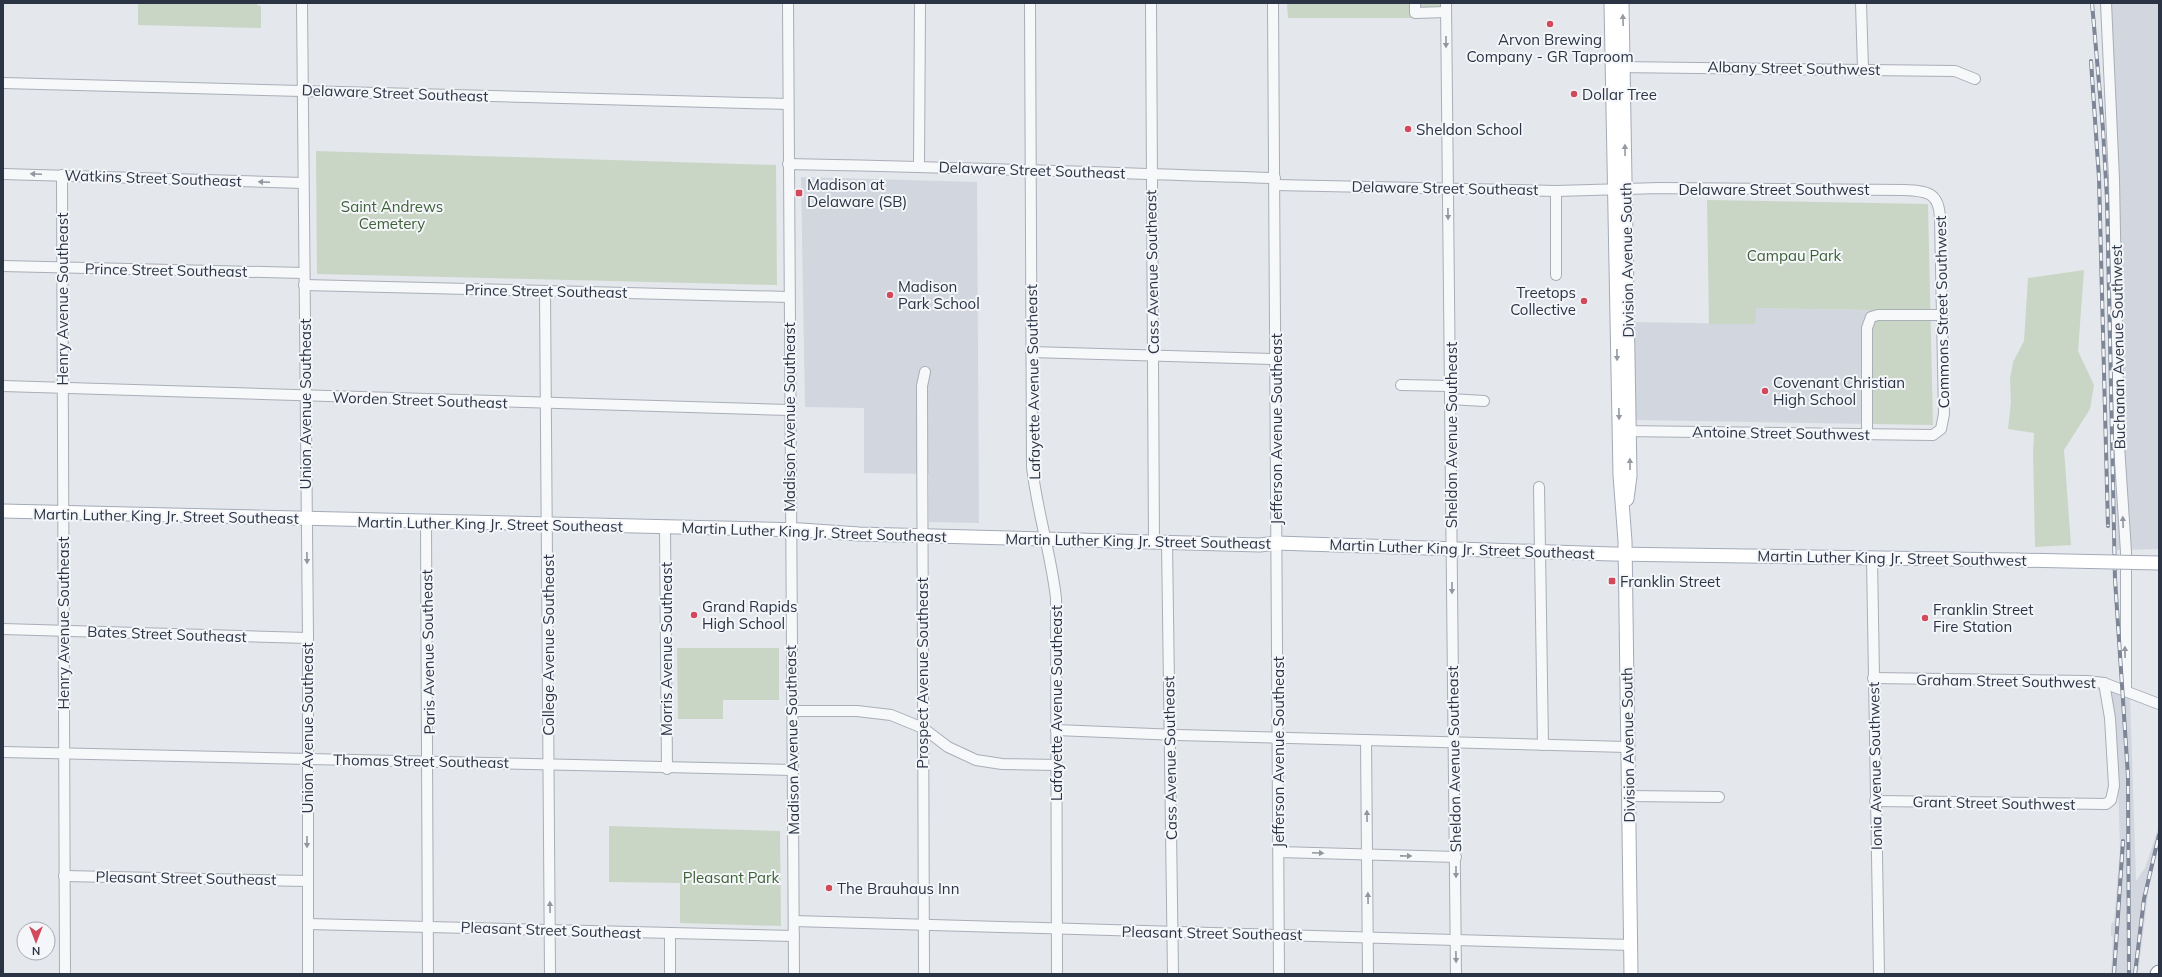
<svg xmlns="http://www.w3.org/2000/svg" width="2162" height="977" viewBox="0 0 2162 977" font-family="Mulish,sans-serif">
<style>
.built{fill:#d2d6de}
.green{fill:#c9d6c5}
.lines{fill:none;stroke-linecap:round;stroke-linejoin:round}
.minor-casing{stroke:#a9aeb7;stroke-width:12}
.major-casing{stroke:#a3abb8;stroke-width:15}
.highway-casing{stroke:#8b94a3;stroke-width:17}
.minor{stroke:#f7f8fa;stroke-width:10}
.major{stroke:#fff;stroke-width:13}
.highway{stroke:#fff;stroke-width:15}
.rail-casing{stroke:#7d8696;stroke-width:4}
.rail{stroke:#f4f6f9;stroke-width:2.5;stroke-dasharray:8;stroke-linecap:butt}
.major-bridge-casing{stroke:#a3abb8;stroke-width:15;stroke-linecap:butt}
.major-bridge{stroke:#fff;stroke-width:13}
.oneway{fill:#959aa2}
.oneway2{fill:#9196a0}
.poi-dot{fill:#d1495b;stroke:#f4f6f9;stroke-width:1.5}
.labels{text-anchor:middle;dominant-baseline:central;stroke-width:4;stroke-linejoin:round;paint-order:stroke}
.poi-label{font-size:15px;fill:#2b3445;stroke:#f4f6f9;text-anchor:start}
.street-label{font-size:15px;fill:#2b3445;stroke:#f4f6f9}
.park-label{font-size:15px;fill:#3f6138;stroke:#f4f6f9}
</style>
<rect width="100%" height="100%" fill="#e4e7ec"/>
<!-- built -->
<g class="built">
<polygon points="2100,3 2159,3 2159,549 2117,550 2109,128"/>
<polygon points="801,177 977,182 979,523 929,522 929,474 864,473 864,408 805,407"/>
<polygon points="1755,308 1870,310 1873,424 1634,420 1632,322 1755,324"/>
<polygon points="2111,691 2130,698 2136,881 2145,868 2159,826 2159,844 2149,885 2138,974 2111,974 2113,937 2111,936 2111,925 2114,921 2120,849 2117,751"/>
</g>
<!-- green -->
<g class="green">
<polygon points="138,3 257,3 257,5 261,6 261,28 138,25"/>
<polygon points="1287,3 1446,3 1446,18 1288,18"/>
<polygon points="316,151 776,165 777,285 317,274"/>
<polygon points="1707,200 1928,204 1933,425 1873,424 1870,310 1756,308 1755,324 1709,324"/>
<polygon points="2084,270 2078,351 2094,385 2090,409 2064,450 2071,545 2035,547 2033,454 2034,433 2008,429 2011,402 2010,379 2013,362 2024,341 2028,278"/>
<polygon points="677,648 779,648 779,700 723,700 723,719 678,719"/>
<polygon points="609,826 780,831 781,926 680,923 680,883 609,882"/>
</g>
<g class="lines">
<defs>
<g id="minor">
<polyline points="302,3 308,638 308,974"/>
<polyline points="788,3 794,974"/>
<path d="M1030,3L1032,467C1037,511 1051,554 1056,598L1057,974"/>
<polyline points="1151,3 1154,542"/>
<polyline points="1273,3 1279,974"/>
<polyline points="1415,3 1415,13 1446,12"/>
<polyline points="1446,3 1456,974"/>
<polyline points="1861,3 1863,69"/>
<polyline points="2106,3 2114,179 2119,445 2126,552 2126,691"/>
<polyline points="1616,67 1955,71 1975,79"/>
<polyline points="3,83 787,104"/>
<path d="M788,164C950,167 1113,173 1275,178"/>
<polyline points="919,166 920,3"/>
<polyline points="3,174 303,183"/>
<polyline points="62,175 65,974"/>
<path d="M1275,185L1556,191L1660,188L1904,190C1927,191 1939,192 1940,218L1944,414L1941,429L1933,435L1622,431"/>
<polyline points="1556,191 1556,275"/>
<polyline points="3,266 304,273"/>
<polyline points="304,285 788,297"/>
<polyline points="545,291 550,974"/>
<polyline points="1031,352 1275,359"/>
<polyline points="1401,385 1450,386"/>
<polyline points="3,386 789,410"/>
<polyline points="1450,399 1484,401"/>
<polyline points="1867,435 1867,328 1871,317 1878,315 1942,315"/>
<polyline points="1539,487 1543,745"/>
<polyline points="426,522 428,974"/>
<polyline points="665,528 667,769"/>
<polyline points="1167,542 1173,974"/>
<polyline points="1872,558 1879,974"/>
<polyline points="3,629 308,638"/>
<polyline points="1873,678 2087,681 2104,683 2159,704"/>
<polyline points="791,711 857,711 891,715 923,728 948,747 976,760 1002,764 1056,765"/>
<polyline points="1056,730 1177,735 1627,747"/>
<polyline points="1366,740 1368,974"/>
<polyline points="3,752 792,770"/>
<polyline points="1628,796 1719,797"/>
<polyline points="1875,801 2106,804 2111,800 2114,786 2110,718 2104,683"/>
<polyline points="1279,852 1456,857"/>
<polyline points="64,876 307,881"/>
<polyline points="794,921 1631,945"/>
<polyline points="308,924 794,936"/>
<polyline points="670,933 670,974"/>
<polyline points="924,974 922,386 925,372"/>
</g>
<g id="major">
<polyline points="1611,3 1620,475 1625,541 1631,974"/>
<polyline points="1622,3 1630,476 1627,499"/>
<polyline points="3,511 801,530 859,534 1260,545 1276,543 1612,554 2016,560"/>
</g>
<polyline id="highway" points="2158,974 2159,973"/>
</defs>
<!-- minor casing -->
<use href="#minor" class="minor-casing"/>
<!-- major casing -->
<use href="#major" class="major-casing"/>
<!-- highway casing -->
<use href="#highway" class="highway-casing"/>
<!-- minor -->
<use href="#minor" class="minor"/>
<!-- major -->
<use href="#major" class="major"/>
<!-- highway -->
<use href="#highway" class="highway"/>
<defs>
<g id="rail">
<polyline points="2092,3 2103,129 2107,199 2115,579 2128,776 2129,974"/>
<polyline points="2091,61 2099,178 2108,526"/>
<polyline points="2114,974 2123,841"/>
<polyline points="2135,974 2144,899 2159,835"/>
</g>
</defs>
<!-- rail casing -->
<use href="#rail" class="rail-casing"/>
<!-- rail -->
<use href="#rail" class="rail"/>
<defs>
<polyline id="major-bridge" points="2016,560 2159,563"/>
</defs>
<!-- major-bridge casing -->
<use href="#major-bridge" class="major-bridge-casing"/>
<!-- major-bridge -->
<use href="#major-bridge" class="major-bridge"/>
</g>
<!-- one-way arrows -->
<defs><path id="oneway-solid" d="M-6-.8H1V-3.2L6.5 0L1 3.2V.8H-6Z"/></defs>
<g class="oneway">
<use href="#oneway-solid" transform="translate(1623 20) rotate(-92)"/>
<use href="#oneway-solid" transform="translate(1625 150) rotate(-91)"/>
<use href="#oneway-solid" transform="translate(1617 355) rotate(89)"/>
<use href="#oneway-solid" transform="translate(1619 414) rotate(89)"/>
<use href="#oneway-solid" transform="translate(1630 464) rotate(-91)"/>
</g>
<g class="oneway2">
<use href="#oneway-solid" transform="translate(1446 42) rotate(90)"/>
<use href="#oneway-solid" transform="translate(36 174) rotate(-178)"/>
<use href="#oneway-solid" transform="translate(264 182) rotate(-178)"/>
<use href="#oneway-solid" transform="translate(1448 214) rotate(89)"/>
<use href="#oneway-solid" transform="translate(2123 522) rotate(-92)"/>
<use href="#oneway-solid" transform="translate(307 558) rotate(89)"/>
<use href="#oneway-solid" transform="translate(1452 588) rotate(90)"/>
<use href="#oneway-solid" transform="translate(2125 652) rotate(-91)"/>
<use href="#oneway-solid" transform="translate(1367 816) rotate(-91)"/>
<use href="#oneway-solid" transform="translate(307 842) rotate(90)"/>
<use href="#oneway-solid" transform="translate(1318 853) rotate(2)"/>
<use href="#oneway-solid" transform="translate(1406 856) rotate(1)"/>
<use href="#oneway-solid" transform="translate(1456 872) rotate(90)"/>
<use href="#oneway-solid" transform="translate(1368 898) rotate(-91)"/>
<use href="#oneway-solid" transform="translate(550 907) rotate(-91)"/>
<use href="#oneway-solid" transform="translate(1456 957) rotate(89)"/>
</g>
<!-- markers -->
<g class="poi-dot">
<circle cx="1550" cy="24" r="4"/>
<circle cx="1574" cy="94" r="4"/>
<circle cx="1408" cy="129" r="4"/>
<rect x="795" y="189" width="8" height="8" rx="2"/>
<circle cx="890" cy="295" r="4"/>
<circle cx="1584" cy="301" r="4"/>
<circle cx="1765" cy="391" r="4"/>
<rect x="1608" y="577" width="8" height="8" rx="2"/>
<circle cx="694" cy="615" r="4"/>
<circle cx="1925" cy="618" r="4"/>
<circle cx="829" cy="888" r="4"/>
</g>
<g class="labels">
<!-- poi labels -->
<g class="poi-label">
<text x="1550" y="39" text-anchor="middle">Arvon Brewing<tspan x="1550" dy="17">Company - GR Taproom</tspan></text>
<text x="1582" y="94">Dollar Tree</text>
<text x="1416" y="129">Sheldon School</text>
<text x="807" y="184">Madison at<tspan x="807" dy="17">Delaware (SB)</tspan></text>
<text x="898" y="286">Madison<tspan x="898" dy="17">Park School</tspan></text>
<text x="1576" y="292" text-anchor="end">Treetops<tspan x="1576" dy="17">Collective</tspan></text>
<text x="1773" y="382">Covenant Christian<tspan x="1773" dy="17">High School</tspan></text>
<text x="1620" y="581">Franklin Street</text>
<text x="702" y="606">Grand Rapids<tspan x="702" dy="17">High School</tspan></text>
<text x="1933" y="609">Franklin Street<tspan x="1933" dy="17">Fire Station</tspan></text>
<text x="837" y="888">The Brauhaus Inn</text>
</g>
<!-- street labels -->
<g class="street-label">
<text transform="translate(1794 68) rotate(1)">Albany Street Southwest</text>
<text transform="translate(395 93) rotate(2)">Delaware Street Southeast</text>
<text transform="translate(1032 170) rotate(2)">Delaware Street Southeast</text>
<text transform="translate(153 178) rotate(2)">Watkins Street Southeast</text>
<text transform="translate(1445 188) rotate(1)">Delaware Street Southeast</text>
<text x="1774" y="189">Delaware Street Southwest</text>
<text transform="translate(1627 260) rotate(-91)">Division Avenue South</text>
<text transform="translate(166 270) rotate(1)">Prince Street Southeast</text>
<text transform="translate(1152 272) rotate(-91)">Cass Avenue Southeast</text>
<text transform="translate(546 291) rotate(1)">Prince Street Southeast</text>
<text transform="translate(62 299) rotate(-90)">Henry Avenue Southeast</text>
<text transform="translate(1942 312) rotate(-91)">Commons Street Southwest</text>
<text transform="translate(2118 347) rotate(-91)">Buchanan Avenue Southwest</text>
<text transform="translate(1033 382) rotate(-91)">Lafayette Avenue Southeast</text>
<text transform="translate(420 400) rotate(2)">Worden Street Southeast</text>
<text transform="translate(305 404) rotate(-90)">Union Avenue Southeast</text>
<text transform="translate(789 417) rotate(-90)">Madison Avenue Southeast</text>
<text transform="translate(1276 429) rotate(-90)">Jefferson Avenue Southeast</text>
<text transform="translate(1781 433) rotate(1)">Antoine Street Southwest</text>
<text transform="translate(1451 435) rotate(-90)">Sheldon Avenue Southeast</text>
<text transform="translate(166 516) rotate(1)">Martin Luther King Jr. Street Southeast</text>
<text transform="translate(490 524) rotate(1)">Martin Luther King Jr. Street Southeast</text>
<text transform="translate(814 532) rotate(2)">Martin Luther King Jr. Street Southeast</text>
<text transform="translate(1138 541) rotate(1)">Martin Luther King Jr. Street Southeast</text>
<text transform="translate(1462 549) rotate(2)">Martin Luther King Jr. Street Southeast</text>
<text transform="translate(1892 558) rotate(1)">Martin Luther King Jr. Street Southwest</text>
<text transform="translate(63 623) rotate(-90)">Henry Avenue Southeast</text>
<text transform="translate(167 634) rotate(2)">Bates Street Southeast</text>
<text transform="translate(548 645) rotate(-90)">College Avenue Southeast</text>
<text transform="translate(666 649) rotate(-90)">Morris Avenue Southeast</text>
<text transform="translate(428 652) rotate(-91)">Paris Avenue Southeast</text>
<text transform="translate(922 673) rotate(-90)">Prospect Avenue Southeast</text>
<text transform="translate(2006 681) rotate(1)">Graham Street Southwest</text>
<text transform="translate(1056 703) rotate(-90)">Lafayette Avenue Southeast</text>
<text transform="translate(307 728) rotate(-90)">Union Avenue Southeast</text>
<text transform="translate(792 740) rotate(-91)">Madison Avenue Southeast</text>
<text transform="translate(1628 745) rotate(-91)">Division Avenue South</text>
<text transform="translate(1278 752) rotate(-90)">Jefferson Avenue Southeast</text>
<text transform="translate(1170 758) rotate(-91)">Cass Avenue Southeast</text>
<text transform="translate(1454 759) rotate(-91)">Sheldon Avenue Southeast</text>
<text transform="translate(421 761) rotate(1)">Thomas Street Southeast</text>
<text transform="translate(1875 766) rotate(-91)">Ionia Avenue Southwest</text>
<text transform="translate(1994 803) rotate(1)">Grant Street Southwest</text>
<text transform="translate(186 878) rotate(1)">Pleasant Street Southeast</text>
<text transform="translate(551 930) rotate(2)">Pleasant Street Southeast</text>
<text transform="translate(1212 933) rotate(1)">Pleasant Street Southeast</text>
</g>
<!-- park labels -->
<g class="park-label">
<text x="392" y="206">Saint Andrews<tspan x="392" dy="17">Cemetery</tspan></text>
<text x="1794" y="255">Campau Park</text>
<text x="731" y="877">Pleasant Park</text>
</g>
</g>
<!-- border -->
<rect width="2162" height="977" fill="none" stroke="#2b3445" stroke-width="8"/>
<!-- north arrow -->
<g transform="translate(36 941) rotate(180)"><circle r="19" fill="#f4f6f9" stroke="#a4a8b1"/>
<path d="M0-3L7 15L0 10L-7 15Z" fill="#d1495b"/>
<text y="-6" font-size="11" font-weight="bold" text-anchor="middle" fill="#2b3445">N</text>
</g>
</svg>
